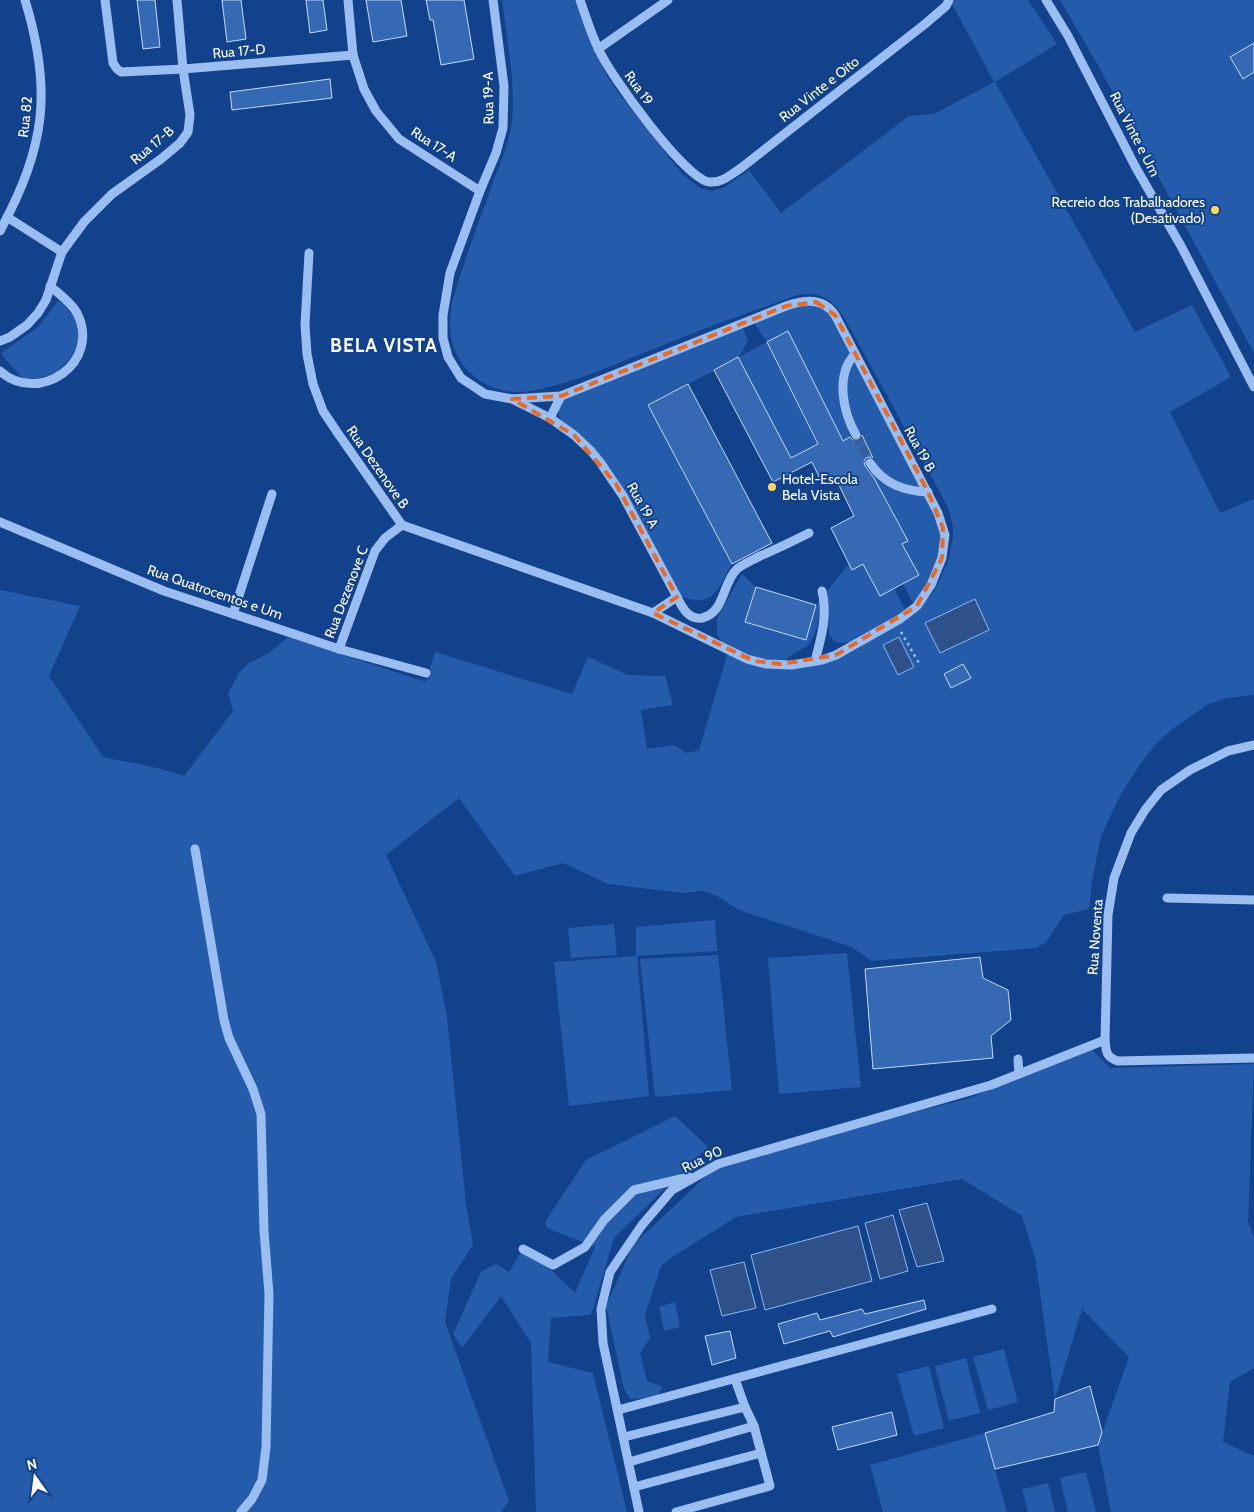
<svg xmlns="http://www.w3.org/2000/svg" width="1254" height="1512" viewBox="0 0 1254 1512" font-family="Cabin,sans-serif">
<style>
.green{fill:#245bab}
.water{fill:#2d5188;stroke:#8cb8f4}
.building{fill:#3669b3;stroke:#c1d9fc}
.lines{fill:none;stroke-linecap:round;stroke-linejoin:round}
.minor-tunnel{stroke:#365e9d;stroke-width:9;stroke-dasharray:9 4.5;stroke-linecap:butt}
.path{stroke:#9abef1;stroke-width:2.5;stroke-dasharray:2.5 4;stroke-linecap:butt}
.minor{stroke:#9abef1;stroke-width:9}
.marked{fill:none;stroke:#ea6a24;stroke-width:4;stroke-dasharray:10 6;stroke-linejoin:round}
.poi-dot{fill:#ffd65a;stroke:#12428c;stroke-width:2}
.labels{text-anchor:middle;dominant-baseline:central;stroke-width:4;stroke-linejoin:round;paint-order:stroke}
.street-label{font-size:14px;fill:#fff;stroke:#12428c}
.poi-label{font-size:14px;fill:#fff;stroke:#12428c;text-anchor:end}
.district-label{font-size:19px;font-weight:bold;letter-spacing:1px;fill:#fff;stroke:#12428c}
</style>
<rect width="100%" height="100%" fill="#12428c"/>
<!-- green -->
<g class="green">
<path d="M502,0H575L593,48L606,74L617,91L682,174L700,188L712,191L725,187L749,170L781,213L909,116L934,114L994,82L952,4L955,0H1028L1057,44L995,82L1135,332L1192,305L1231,377L1170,412L1220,513L1254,499V695L1227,698L1207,705L1171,730L1154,746L1139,766L1120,796L1101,836L1092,881L1089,909L1064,915L1046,942L1036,948L871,961L852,947L739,910L717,896L703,891L682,893L608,884L563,863L515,876L459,798L386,855L436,962L447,1017L466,1204L473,1245L451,1279L445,1322L509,1501L501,1512H0V590L80,606L49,676L103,757L158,768L184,776L233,711L228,693L239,673L249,663L269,653L288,637L426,682L435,652L572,694L588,657L628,675L665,676L673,705L641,710L647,749L674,745L687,753L699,750L728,652L744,660L822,662L920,608L934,591L948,562L953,536V526L948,507L845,319C832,298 819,289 794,296C748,313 702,329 656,348C617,363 577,382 536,390C514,395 493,391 475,377C456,362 449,341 450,318C451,301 457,286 462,270C471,243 481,215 491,188C498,168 507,149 511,128C517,89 507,39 502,0Z"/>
<polygon points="1060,0 1254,0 1254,353 1099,67"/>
<polygon points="59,300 76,319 78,331 78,345 70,359 55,373 39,378 23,379 1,354 5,350 38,327"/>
<path d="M799,304L819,305L831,314L923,486L943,537L936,569L914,605L903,584L919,575L902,544L908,541L867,465L875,461L861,432L843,441L788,331L767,342L817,444L791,458L738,358L648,405L732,564C717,590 713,610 678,595L622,490L560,419C557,410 560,405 565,397L741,324L748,340L739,357L767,342L752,320Z"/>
<path d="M849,564L852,570L863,564L894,588L906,612C892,620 855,645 841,643C835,643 832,639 829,634L827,591Z"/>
<polygon points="742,574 756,587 746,622 806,640 816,605 821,599 821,606 817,627 812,640 807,646 784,660 759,660 722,642 717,635 717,618"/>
<polygon points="715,920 717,951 637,956 649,1096 569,1106 554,962 636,956 636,927"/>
<polygon points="614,924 617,955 571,958 568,928"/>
<polygon points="847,953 861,1087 779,1094 768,958"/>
<polygon points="718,955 732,1090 655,1097 640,959"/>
<polygon points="1091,1049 1110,1068 1254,1064 1248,1221 1254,1239 1254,1368 1230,1382 1223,1442 1254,1456 1254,1512 1111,1512 1098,1445 1129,1357 1082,1309 1055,1399 1035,1257 1022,1216 962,1179 736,1217 671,1258 661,1266 645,1315 650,1338 640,1353 647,1381 663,1387 656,1398 630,1399 624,1389 606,1306 633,1245 723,1160 967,1099"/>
<polygon points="675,1116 708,1147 614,1238 591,1315 551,1318 548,1362 593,1373 627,1512 536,1512 531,1343 501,1296 462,1348 453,1334 481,1272 496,1264 509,1272 523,1249 548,1267 575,1293 595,1247 547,1228 545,1222 586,1160"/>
<polygon points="675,1302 680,1327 664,1331 659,1307"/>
<polygon points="1004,1349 1018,1402 988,1410 973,1357"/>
<polygon points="966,1358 980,1413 949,1421 935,1366"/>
<polygon points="929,1366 944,1428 914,1436 897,1374"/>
<polygon points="985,1433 1007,1512 883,1512 870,1465"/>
<polygon points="1086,1472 1096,1512 1068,1512 1060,1478"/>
<polygon points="1048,1483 1055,1512 1028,1512 1022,1489"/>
</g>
<!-- water -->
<g class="water">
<polygon points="975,599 989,630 940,653 925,623"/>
<polygon points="899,637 914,667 898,675 883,645"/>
<polygon points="927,1203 944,1261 917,1267 899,1210"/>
<polygon points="893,1215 908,1271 880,1279 865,1223"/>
<polygon points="858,1226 872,1281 765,1310 751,1255"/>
<polygon points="744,1262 756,1308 722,1316 710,1270"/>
</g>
<!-- building -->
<g class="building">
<polygon points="137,0 155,0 160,47 143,49"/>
<polygon points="222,0 241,0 246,39 227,42"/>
<polygon points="306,0 323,0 327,30 310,33"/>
<polygon points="366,0 401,0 407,36 373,42"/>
<polygon points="426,0 464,0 474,59 441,65 433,20 430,20"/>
<polygon points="1254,43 1254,72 1243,79 1230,57"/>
<polygon points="330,79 332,98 232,110 230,92"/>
<polygon points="788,331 843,441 850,437 853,440 858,441 862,435 873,458 870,457 866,458 864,461 865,466 874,478 908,541 902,544 919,575 880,596 863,564 852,570 831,528 854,516 836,479 823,485 812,462 773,482 714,370 738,357 791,458 818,444 767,342"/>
<polygon points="688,384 772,543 732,564 648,405"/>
<polygon points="756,587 816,605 806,640 745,622"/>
<polygon points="963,664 971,678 951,688 944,674"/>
<polygon points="980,957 983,978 1008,990 1011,1020 991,1036 993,1058 873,1069 865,969"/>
<polygon points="924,1300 926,1309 833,1337 830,1331 784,1344 778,1324 817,1313 820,1320 862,1309 865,1314"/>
<polygon points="730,1331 736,1358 712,1365 705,1336"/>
<polygon points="1090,1386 1102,1432 1098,1445 995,1469 985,1433 1054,1412 1055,1399"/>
<polygon points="892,1412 897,1435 838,1450 832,1427"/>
</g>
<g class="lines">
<!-- minor-tunnel -->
<polyline class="minor-tunnel" points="856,435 870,463"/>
<!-- path -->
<polyline class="path" points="901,632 919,663"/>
<!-- minor -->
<g class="minor">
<polyline points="105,0 113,63 117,69 121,72 183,69 353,55"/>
<polyline points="348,0 353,55 364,89 376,111 399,139 480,191"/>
<polyline points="493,0 504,86 503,128 496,153 480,191 450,273 443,315 443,338 448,357 461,378 485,394 512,399 550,418 574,435 591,451 600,462 623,496 677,597 653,613"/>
<path d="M580,0C586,17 591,34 599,50C610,75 686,181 710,182C722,183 732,174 741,168L925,24L946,6L949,0"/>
<polyline points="1046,0 1068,36 1136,168 1181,246 1254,387"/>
<polyline points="598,49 668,0"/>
<polyline points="7,217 62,252"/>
<path d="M0,231C45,147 53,92 25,0"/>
<path d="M309,253L305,325L307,354L313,384L323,411L337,432L402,525L653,613L747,659L766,664L792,665L822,660L836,655L900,619L917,606L931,585L942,558L945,535L938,513L835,315C823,297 804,300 786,306L561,396L512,399"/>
<polyline points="0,341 10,337 27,325 38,313 46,300 62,252 84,222 112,194 161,159 180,143 188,132 190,115 183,69 177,0"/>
<path d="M855,354C835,375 843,412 856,435"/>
<path d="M0,371C39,406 102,362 77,313C71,302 59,294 50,286"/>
<polyline points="550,418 561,396"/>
<path d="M870,463C884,484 904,491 928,492"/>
<polyline points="0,522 164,591 339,649 426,673"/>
<path d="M677,597C682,607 688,620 702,618C725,613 722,583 737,569C743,564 753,560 760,556C777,549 793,541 809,533"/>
<polyline points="233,614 272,494"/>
<polyline points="339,649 375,551 385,538 402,525"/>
<path d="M815,661C821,638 828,616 822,591"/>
<path d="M1254,745L1228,751L1190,770L1161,790L1145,810L1131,833L1114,878L1108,915L1105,1040C1106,1052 1106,1057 1118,1061L1254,1058"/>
<polyline points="195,849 224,1020 229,1038 253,1089 261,1114 264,1231 269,1294 266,1447 262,1480 252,1499 241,1512"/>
<polyline points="1167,898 1254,900"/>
<polyline points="1018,1059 1019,1074"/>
<polyline points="523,1249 553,1265 585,1247 604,1220 634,1190 689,1177"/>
<polyline points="618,1410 992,1309"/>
<polyline points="624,1437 745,1407"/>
<polyline points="629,1462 754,1426"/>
<polyline points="634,1487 761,1453"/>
<polyline points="639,1512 603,1343 601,1309 610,1272 642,1225 672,1190 718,1164 991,1085 1105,1040"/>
<polyline points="676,1512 770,1486 754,1426 745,1407 735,1379"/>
</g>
</g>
<!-- marked area -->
<path class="marked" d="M816,302L835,315L928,492L943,528L942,558L917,606L836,655L781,664L754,661L653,613L677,597L616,484L574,435L512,399L561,396L786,306Z"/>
<!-- markers -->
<g class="poi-dot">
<circle cx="1215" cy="210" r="5"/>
<circle cx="772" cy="487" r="5"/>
</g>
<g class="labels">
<!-- street labels -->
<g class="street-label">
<text transform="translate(239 51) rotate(-5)">Rua 17-D</text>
<text transform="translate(639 88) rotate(54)">Rua 19</text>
<text transform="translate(819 89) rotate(-38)">Rua Vinte e Oito</text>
<text transform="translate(488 98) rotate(-91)">Rua 19-A</text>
<text transform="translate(25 117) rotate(-84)">Rua 82</text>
<text transform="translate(1135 134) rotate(63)">Rua Vinte e Um</text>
<text transform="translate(434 144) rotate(33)">Rua 17-A</text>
<text transform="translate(152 145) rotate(-40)">Rua 17-B</text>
<text transform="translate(920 449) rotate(61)">Rua 19 B</text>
<text transform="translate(378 467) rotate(55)">Rua Dezenove B</text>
<text transform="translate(643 505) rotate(61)">Rua 19 A</text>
<text transform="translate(215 592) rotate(19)">Rua Quatrocentos e Um</text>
<text transform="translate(346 592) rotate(-69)">Rua Dezenove C</text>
<text transform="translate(1095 937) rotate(-86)">Rua Noventa</text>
<text transform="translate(702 1159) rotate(-26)">Rua 90</text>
</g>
<!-- poi labels -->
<g class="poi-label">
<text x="1205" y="202">Recreio dos Trabalhadores<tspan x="1205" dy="16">(Desativado)</tspan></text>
<text x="782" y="479" text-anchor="start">Hotel-Escola<tspan x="782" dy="16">Bela Vista</tspan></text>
</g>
<!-- district labels -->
<g class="district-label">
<text x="384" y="345">BELA VISTA</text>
</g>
</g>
<!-- north arrow -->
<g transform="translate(35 1477) rotate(346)" stroke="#12428c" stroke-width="4" paint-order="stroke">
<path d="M0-4L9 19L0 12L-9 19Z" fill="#ffffff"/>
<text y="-8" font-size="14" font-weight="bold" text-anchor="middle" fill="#ffffff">N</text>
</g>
</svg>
